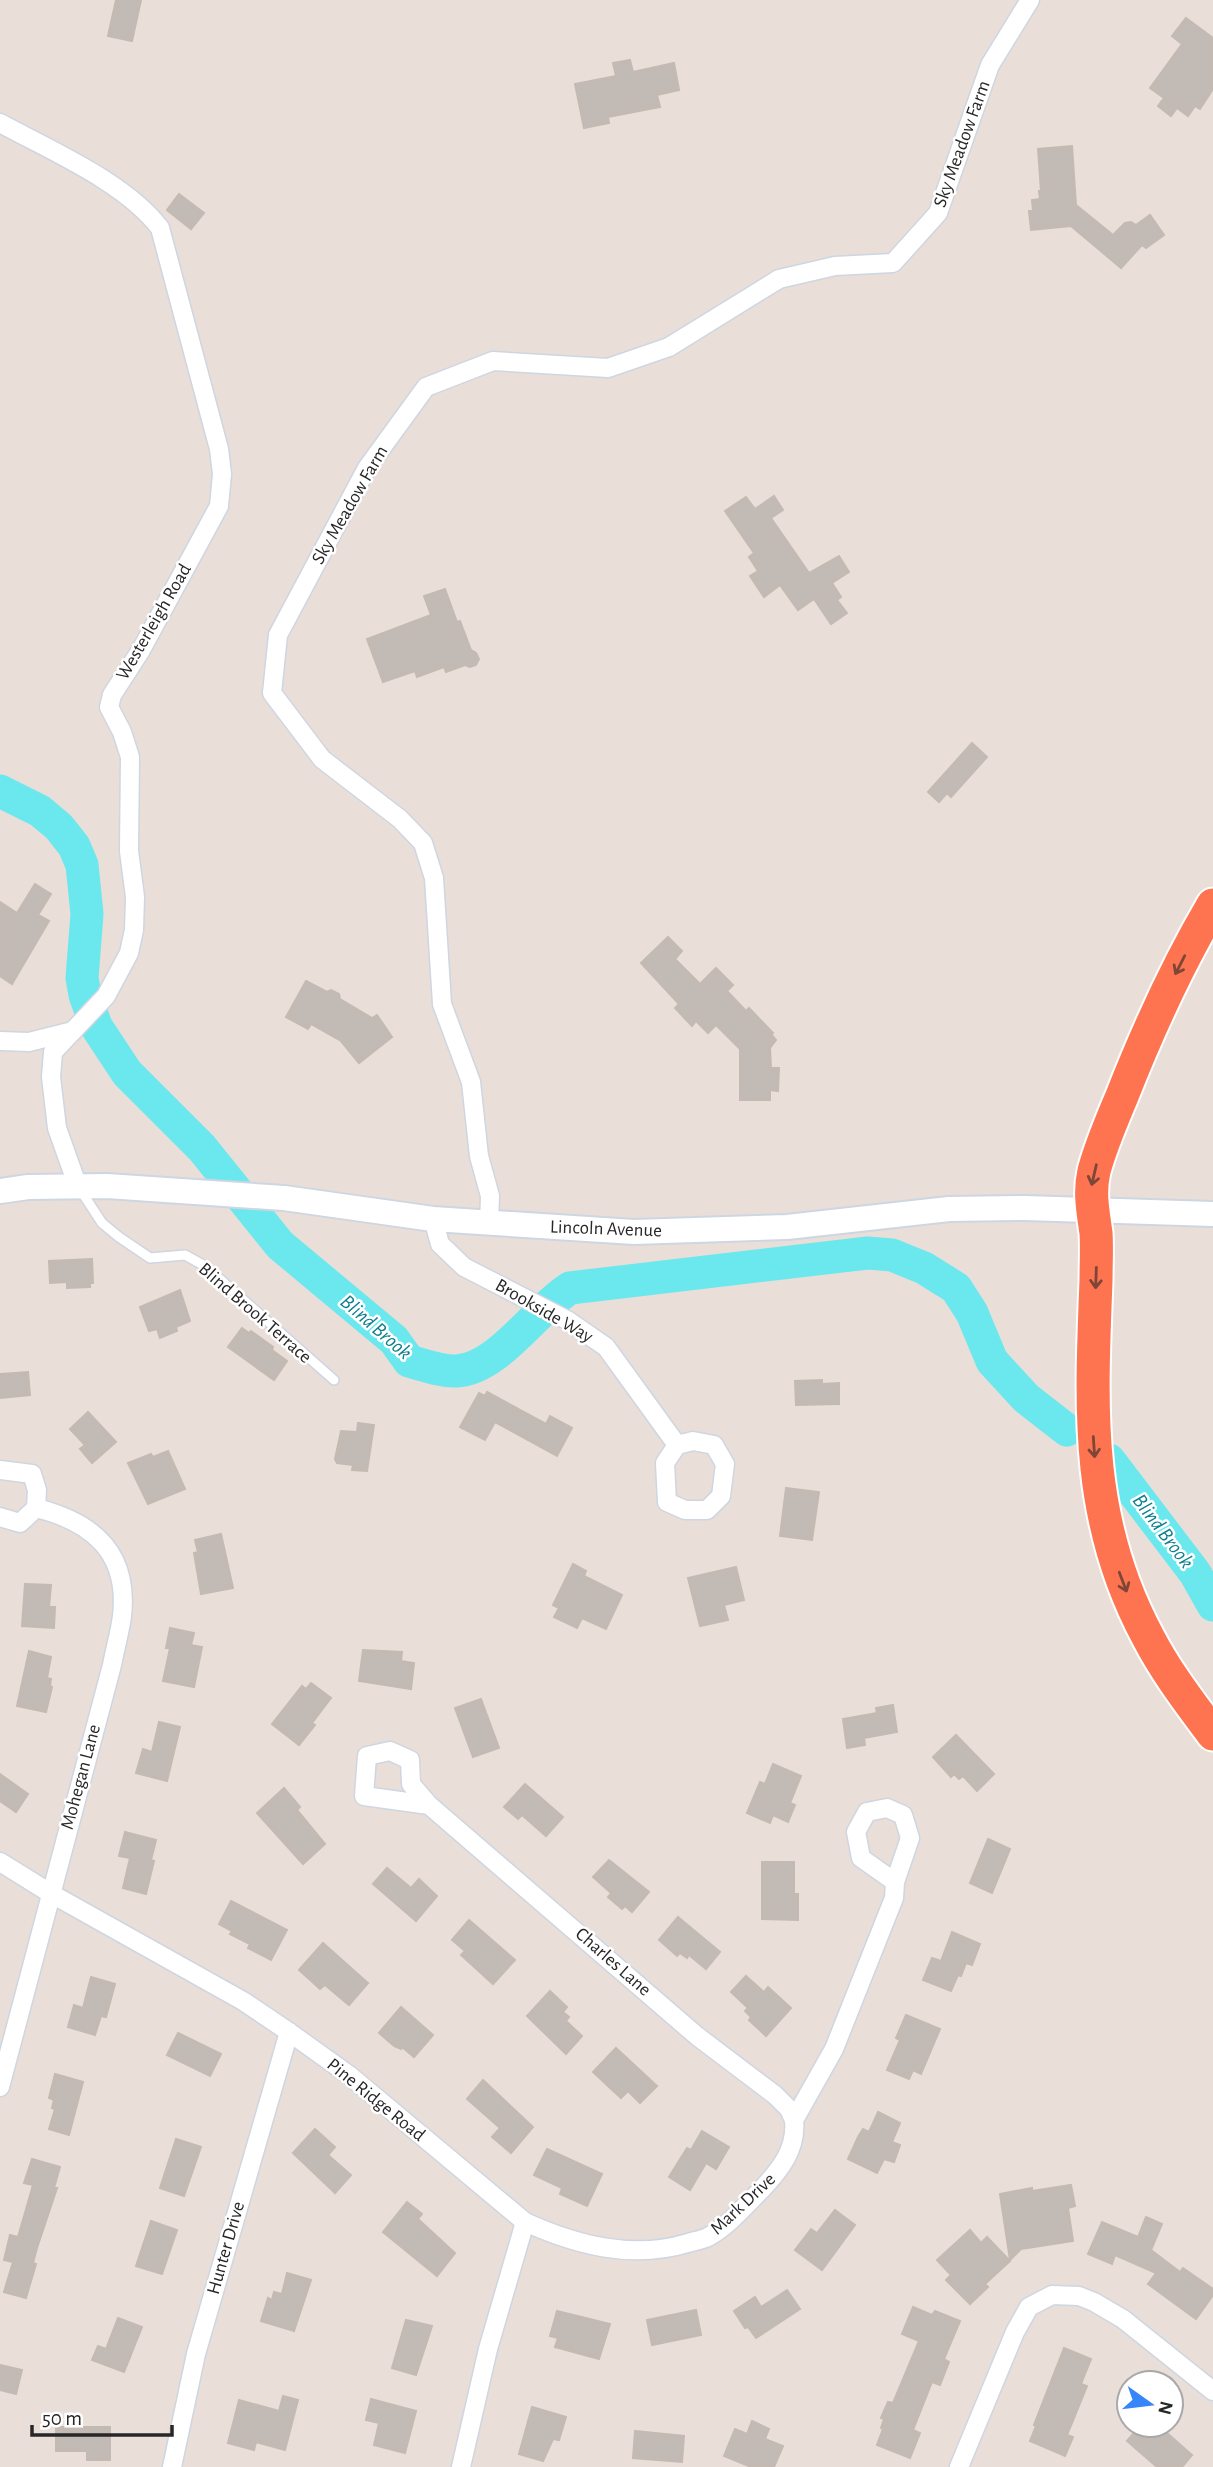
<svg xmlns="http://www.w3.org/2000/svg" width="1213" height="2467" viewBox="0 0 1213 2467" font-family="'Alegreya Sans',sans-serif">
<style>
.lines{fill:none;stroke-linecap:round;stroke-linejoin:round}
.river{stroke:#6ae8ee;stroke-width:33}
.building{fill:#c2bab4;stroke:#c5bab2;stroke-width:2}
.lane-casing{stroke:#ced6e1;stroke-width:12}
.street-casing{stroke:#ced6e1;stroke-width:21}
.secondary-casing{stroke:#ced6e1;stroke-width:28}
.highway-casing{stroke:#fff;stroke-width:37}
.lane{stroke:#fff;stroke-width:9}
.street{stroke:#fff;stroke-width:18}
.secondary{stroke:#fff;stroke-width:24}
.highway{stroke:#fe7450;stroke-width:33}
.oneway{stroke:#7d4637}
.labels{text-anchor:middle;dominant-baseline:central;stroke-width:5;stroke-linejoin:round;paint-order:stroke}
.street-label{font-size:19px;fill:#272727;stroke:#fff}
.water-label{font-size:21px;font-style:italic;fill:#0d7f8e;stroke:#fff}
</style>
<rect width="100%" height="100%" fill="#eaded8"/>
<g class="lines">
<!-- river -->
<g class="river">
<path d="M0,791L40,811L59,827L74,846L82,865L87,914L82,978L85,995L96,1026L127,1073L202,1148L280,1245L394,1340L409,1361C424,1365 442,1372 457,1371C498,1369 535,1310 570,1288L868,1253L892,1255L924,1268L956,1288L972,1313L992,1361L1026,1398L1067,1430"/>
<polyline points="1109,1460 1195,1573 1213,1605"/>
</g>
</g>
<!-- building -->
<g class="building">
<polygon points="116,0 141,0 132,41 108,36"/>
<polygon points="1186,18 1213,38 1213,89 1200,109 1195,106 1188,116 1177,108 1171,116 1158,106 1164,98 1150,88 1182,44 1172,36"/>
<polygon points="630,60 633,72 674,63 679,90 657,95 660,107 608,117 609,123 584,128 575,84 616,76 613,63"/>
<polygon points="1072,146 1076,205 1113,235 1125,223 1131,222 1136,225 1150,215 1164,235 1146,248 1142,245 1121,268 1071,226 1031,230 1029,211 1033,211 1032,200 1040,199 1039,191 1041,191 1038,149"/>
<polygon points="179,194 204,213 191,229 167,210"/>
<polygon points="774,496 783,510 771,518 809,573 839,556 849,572 832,583 841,597 837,600 847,613 831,624 814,599 798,610 780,585 764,597 750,576 758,571 749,557 754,553 725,511 746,497 755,509"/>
<polygon points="445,589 457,622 460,621 471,650 476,653 479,659 476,665 470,667 465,665 446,672 444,667 417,677 415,671 383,682 367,639 431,615 424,596"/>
<polygon points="972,743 987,757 951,797 947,793 939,802 928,792"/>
<polygon points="35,884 51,894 38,915 49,921 12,984 0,976 0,902 17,913"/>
<polygon points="668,937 682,951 675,959 700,984 716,968 733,985 727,991 746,1011 749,1008 773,1033 771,1034 776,1040 770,1048 771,1068 779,1068 778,1091 770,1090 770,1100 740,1100 740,1049 716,1025 708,1033 696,1021 692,1026 675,1008 679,1004 641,963"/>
<polygon points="306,981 327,992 331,990 339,994 340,999 372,1018 377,1015 392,1037 359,1063 341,1041 311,1024 308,1029 286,1017"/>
<polygon points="92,1259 93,1283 90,1283 90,1287 67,1288 67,1282 50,1283 49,1261"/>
<polygon points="180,1290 190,1321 176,1327 177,1331 160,1338 157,1329 149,1331 140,1307"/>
<polygon points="242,1328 249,1333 251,1331 273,1347 272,1350 287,1361 274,1380 228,1347"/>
<polygon points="28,1372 30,1395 0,1398 0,1374"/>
<polygon points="822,1380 822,1384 839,1383 839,1404 796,1405 795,1381"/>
<polygon points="487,1392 546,1424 550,1416 572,1428 557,1456 495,1422 485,1440 460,1427 479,1393 485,1396"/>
<polygon points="88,1412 116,1442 92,1463 80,1449 85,1445 70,1429"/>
<polygon points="358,1423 374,1425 367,1471 352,1470 353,1465 337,1463 335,1459 341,1431 357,1432"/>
<polygon points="168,1451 185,1489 148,1504 128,1463 151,1454 153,1457"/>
<polygon points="786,1488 819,1492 812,1540 780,1536"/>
<polygon points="221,1534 233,1588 201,1594 194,1553 198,1552 195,1540"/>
<polygon points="573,1564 586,1571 584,1576 622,1595 606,1629 582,1618 577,1628 554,1617 559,1608 553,1605"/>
<polygon points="736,1567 744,1600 724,1605 728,1620 700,1626 688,1578"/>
<polygon points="25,1584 51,1585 49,1607 55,1607 54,1628 22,1626"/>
<polygon points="170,1628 194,1633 191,1645 202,1647 194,1687 163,1681 170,1648 166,1648"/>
<polygon points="363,1650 402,1652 401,1661 414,1663 411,1689 359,1681"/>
<polygon points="29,1651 51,1657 47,1678 51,1679 50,1686 52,1687 46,1712 17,1706"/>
<polygon points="311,1683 331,1698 312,1723 315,1725 299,1745 272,1724 302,1686 306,1689"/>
<polygon points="481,1699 499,1748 473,1757 455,1708"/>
<polygon points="893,1705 897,1732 864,1738 865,1745 847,1748 843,1719 877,1713 876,1708"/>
<polygon points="159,1722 180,1727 167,1781 136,1773 143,1749 152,1752"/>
<polygon points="956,1735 994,1774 977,1791 963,1776 959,1779 954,1774 951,1777 933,1757"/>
<polygon points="773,1764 801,1776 790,1803 795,1805 788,1822 773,1815 770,1823 747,1813 760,1782 765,1784"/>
<polygon points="0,1774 28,1794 16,1812 0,1801"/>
<polygon points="525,1784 563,1817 546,1836 522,1815 518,1819 504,1807"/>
<polygon points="284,1788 300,1807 297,1810 325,1844 303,1864 257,1813"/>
<polygon points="125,1832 156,1840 151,1860 154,1861 146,1894 123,1888 130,1858 119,1856"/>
<polygon points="988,1839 1010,1849 992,1893 970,1883"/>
<polygon points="609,1860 649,1892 632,1912 625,1906 622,1909 608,1897 611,1893 593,1877"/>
<polygon points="762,1862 794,1862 794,1894 798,1894 798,1920 762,1919"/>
<polygon points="387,1868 411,1888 419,1879 437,1896 416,1921 373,1884"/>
<polygon points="231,1901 287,1930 271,1960 248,1948 250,1944 230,1934 232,1931 219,1924"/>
<polygon points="678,1917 720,1952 706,1969 689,1955 687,1958 680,1953 677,1956 659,1940"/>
<polygon points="469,1920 515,1960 493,1984 461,1955 465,1951 452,1940"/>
<polygon points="952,1932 980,1944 972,1965 966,1963 961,1976 958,1975 951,1991 923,1980 932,1958 941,1961"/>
<polygon points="323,1943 368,1983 349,2005 325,1985 320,1989 299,1970"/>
<polygon points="746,1976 764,1992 768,1987 791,2008 766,2036 749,2020 751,2017 745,2011 748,2008 731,1992"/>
<polygon points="91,1977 115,1984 106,2017 101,2016 95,2035 68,2027 74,2005 83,2008"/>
<polygon points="550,1991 567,2007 563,2012 569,2017 566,2021 582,2036 566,2054 527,2016"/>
<polygon points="401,2007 433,2035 414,2057 402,2047 401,2049 394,2046 379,2033"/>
<polygon points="906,2015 940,2029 921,2074 913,2070 909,2079 887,2070 900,2040 896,2038"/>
<polygon points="178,2033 221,2054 210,2076 167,2055"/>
<polygon points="616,2048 657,2086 640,2103 628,2091 621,2098 593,2072"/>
<polygon points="55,2074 83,2082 69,2135 49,2129 55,2109 52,2108 54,2100 49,2098"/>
<polygon points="483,2080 533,2127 511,2153 492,2137 500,2128 467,2099"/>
<polygon points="878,2112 900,2123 892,2142 900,2145 894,2162 884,2159 877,2173 848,2159 858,2137 863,2129 869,2132"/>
<polygon points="315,2129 335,2147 328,2155 351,2175 335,2193 293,2153"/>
<polygon points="702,2131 729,2147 716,2169 706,2163 690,2190 669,2177 687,2148 691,2150"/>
<polygon points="176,2139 201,2147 184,2196 160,2188"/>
<polygon points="547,2149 602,2174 587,2206 560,2194 562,2188 534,2175"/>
<polygon points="32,2159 60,2167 54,2188 57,2188 37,2248 33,2263 36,2264 26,2298 4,2292 13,2262 4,2260 10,2235 18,2237 33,2185 24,2183"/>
<polygon points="1071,2185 1075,2206 1068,2208 1073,2241 1021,2249 1010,2260 1000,2194 1032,2188 1032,2191"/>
<polygon points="407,2202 422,2214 418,2219 455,2253 437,2276 383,2232"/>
<polygon points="835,2210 855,2225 822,2270 795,2250 811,2229 817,2233"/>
<polygon points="1146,2217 1162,2224 1151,2250 1180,2272 1183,2268 1213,2289 1213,2295 1196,2319 1148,2284 1156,2273 1115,2255 1112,2264 1088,2254 1102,2222 1138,2237"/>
<polygon points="151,2221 177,2230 162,2274 136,2266"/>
<polygon points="970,2230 981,2243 987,2237 1010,2261 985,2284 988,2287 970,2304 946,2280 951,2275 937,2260"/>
<polygon points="287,2273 311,2280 294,2331 261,2321 268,2298 272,2300 274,2292 282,2294"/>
<polygon points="787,2290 800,2309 756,2338 748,2327 745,2328 734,2311 755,2297 761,2307"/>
<polygon points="913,2307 932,2315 935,2311 960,2321 944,2359 949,2362 940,2385 932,2382 913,2430 920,2433 910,2458 877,2445 883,2429 881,2428 884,2419 881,2418 888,2402 893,2403 919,2341 902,2334"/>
<polygon points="696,2310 701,2335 652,2345 647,2320"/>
<polygon points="557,2311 610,2324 599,2359 555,2347 558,2338 550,2336"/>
<polygon points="118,2318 142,2327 124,2372 92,2360 98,2346 106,2349"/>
<polygon points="406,2320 432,2326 416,2375 392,2368"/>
<polygon points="1064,2348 1091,2359 1081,2384 1087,2386 1067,2435 1073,2437 1065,2456 1030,2441 1036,2426 1034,2425"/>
<polygon points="0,2365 22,2370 16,2394 0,2390"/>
<polygon points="283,2396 298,2400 285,2450 256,2442 254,2450 228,2443 239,2400 279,2411"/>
<polygon points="371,2399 416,2411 405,2453 374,2445 379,2423 366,2420"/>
<polygon points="532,2407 566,2417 559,2440 553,2439 543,2461 519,2454"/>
<polygon points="752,2421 769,2429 765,2439 783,2446 774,2467 751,2467 724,2456 735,2429 747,2434"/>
<polygon points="1141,2425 1158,2425 1192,2455 1182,2467 1157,2467 1127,2441"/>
<polygon points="56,2427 110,2427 110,2460 87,2460 87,2451 56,2451"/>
<polygon points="635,2431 684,2436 682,2462 633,2458"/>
</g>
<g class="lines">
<defs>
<polyline id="lane" points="81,1191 102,1223 119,1237 150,1258 185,1255 205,1266 334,1380"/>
<g id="street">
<path d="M0,123C51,151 125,182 160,228L219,449L222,474L219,506L141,650L112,695L109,707L122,732L130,757L129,851L135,897L134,930L129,953L106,996L53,1052L51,1077L57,1128L78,1187"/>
<polyline points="0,1041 29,1042 73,1031"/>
<polyline points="433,1219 440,1244 464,1267 567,1320 606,1347 677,1445 693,1441 714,1445 725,1464 721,1496 707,1510 685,1510 667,1502 665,1463 677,1445"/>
<polyline points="489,1224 490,1196 479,1156 471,1082 442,1004 434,878 423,843 400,819 322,759 272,693 278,635 367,468 426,387 493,361 608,368 669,347 779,279 835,266 893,263 938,213 990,65 1030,0"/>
<polyline points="0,1470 32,1474 37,1490 36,1508 20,1523 0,1517"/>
<polyline points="429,1805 411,1784 410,1760 390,1751 367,1756 364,1796 429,1805 697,2036 775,2095 789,2109 794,2120"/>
<path d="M0,1862L50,1893L243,2001L289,2032L349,2075L525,2222C576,2245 632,2260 688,2243C694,2241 702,2240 708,2237C728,2226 745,2206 761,2190C780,2170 797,2149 794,2120L834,2049L894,1898L895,1882L861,1858L856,1832L867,1812L887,1808L903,1815L910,1838L895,1882"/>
<path d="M0,2087L112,1665C115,1649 120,1632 122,1616C129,1553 93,1522 36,1508"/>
<polyline points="172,2467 196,2354 289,2032"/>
<polyline points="461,2467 488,2349 525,2222"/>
<polyline points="959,2467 1015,2332 1029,2307 1052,2295 1079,2296 1094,2302 1123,2319 1213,2391"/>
</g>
<polyline id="secondary" points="0,1191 28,1187 107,1186 284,1198 433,1219 634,1232 787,1227 949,1209 1025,1208 1213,1214"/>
<path id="highway" d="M1213,905C1177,966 1148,1030 1122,1096C1112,1120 1101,1145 1094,1171C1089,1193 1093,1211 1096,1233C1097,1249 1096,1265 1096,1281C1091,1409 1085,1520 1148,1637C1166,1672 1190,1703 1213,1734"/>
</defs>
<!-- lane casing -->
<use href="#lane" class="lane-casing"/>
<!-- street casing -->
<use href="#street" class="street-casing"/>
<!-- secondary casing -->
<use href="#secondary" class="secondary-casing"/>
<!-- highway casing -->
<use href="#highway" class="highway-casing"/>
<!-- lane -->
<use href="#lane" class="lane"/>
<!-- street -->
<use href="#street" class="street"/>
<!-- secondary -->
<use href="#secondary" class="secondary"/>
<!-- highway -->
<use href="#highway" class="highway"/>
</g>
<!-- one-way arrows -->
<defs><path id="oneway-shaft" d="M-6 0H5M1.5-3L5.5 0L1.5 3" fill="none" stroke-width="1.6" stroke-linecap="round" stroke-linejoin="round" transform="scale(1.75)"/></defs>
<g class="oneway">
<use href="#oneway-shaft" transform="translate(1180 965) rotate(117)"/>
<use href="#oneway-shaft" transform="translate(1094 1175) rotate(103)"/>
<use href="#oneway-shaft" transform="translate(1096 1278) rotate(92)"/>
<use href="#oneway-shaft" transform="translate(1094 1447) rotate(86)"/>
<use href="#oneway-shaft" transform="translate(1123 1582) rotate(69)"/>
</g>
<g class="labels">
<!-- street labels -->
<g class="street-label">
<text transform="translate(962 144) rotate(-70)">Sky Meadow Farm</text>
<text transform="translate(350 505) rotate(-60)">Sky Meadow Farm</text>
<text transform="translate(154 622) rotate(-60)">Westerleigh Road</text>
<text transform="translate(606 1229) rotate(2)">Lincoln Avenue</text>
<text transform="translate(544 1311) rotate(30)">Brookside Way</text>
<text transform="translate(255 1313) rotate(41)">Blind Brook Terrace</text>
<text transform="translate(81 1777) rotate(-75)">Mohegan Lane</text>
<text transform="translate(613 1962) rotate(41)">Charles Lane</text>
<text transform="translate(376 2100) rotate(39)">Pine Ridge Road</text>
<text transform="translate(743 2204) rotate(-43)">Mark Drive</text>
<text transform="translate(226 2248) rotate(-74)">Hunter Drive</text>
</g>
<!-- water labels -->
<g class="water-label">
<text transform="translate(376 1327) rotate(41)">Blind Brook</text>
<text transform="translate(1163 1531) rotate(53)">Blind Brook</text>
</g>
</g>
<!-- north arrow -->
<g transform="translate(1150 2404) rotate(104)"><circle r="33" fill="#ffffff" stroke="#a9a9a9" stroke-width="2"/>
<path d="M0-5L12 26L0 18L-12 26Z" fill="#3686f9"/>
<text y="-10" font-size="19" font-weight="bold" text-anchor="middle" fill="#272727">N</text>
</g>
<!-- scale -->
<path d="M32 2425v10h140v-10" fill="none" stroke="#272727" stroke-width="3.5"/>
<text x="42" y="2425" font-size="21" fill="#272727" stroke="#ffffff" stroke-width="5" paint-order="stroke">50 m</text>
</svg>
